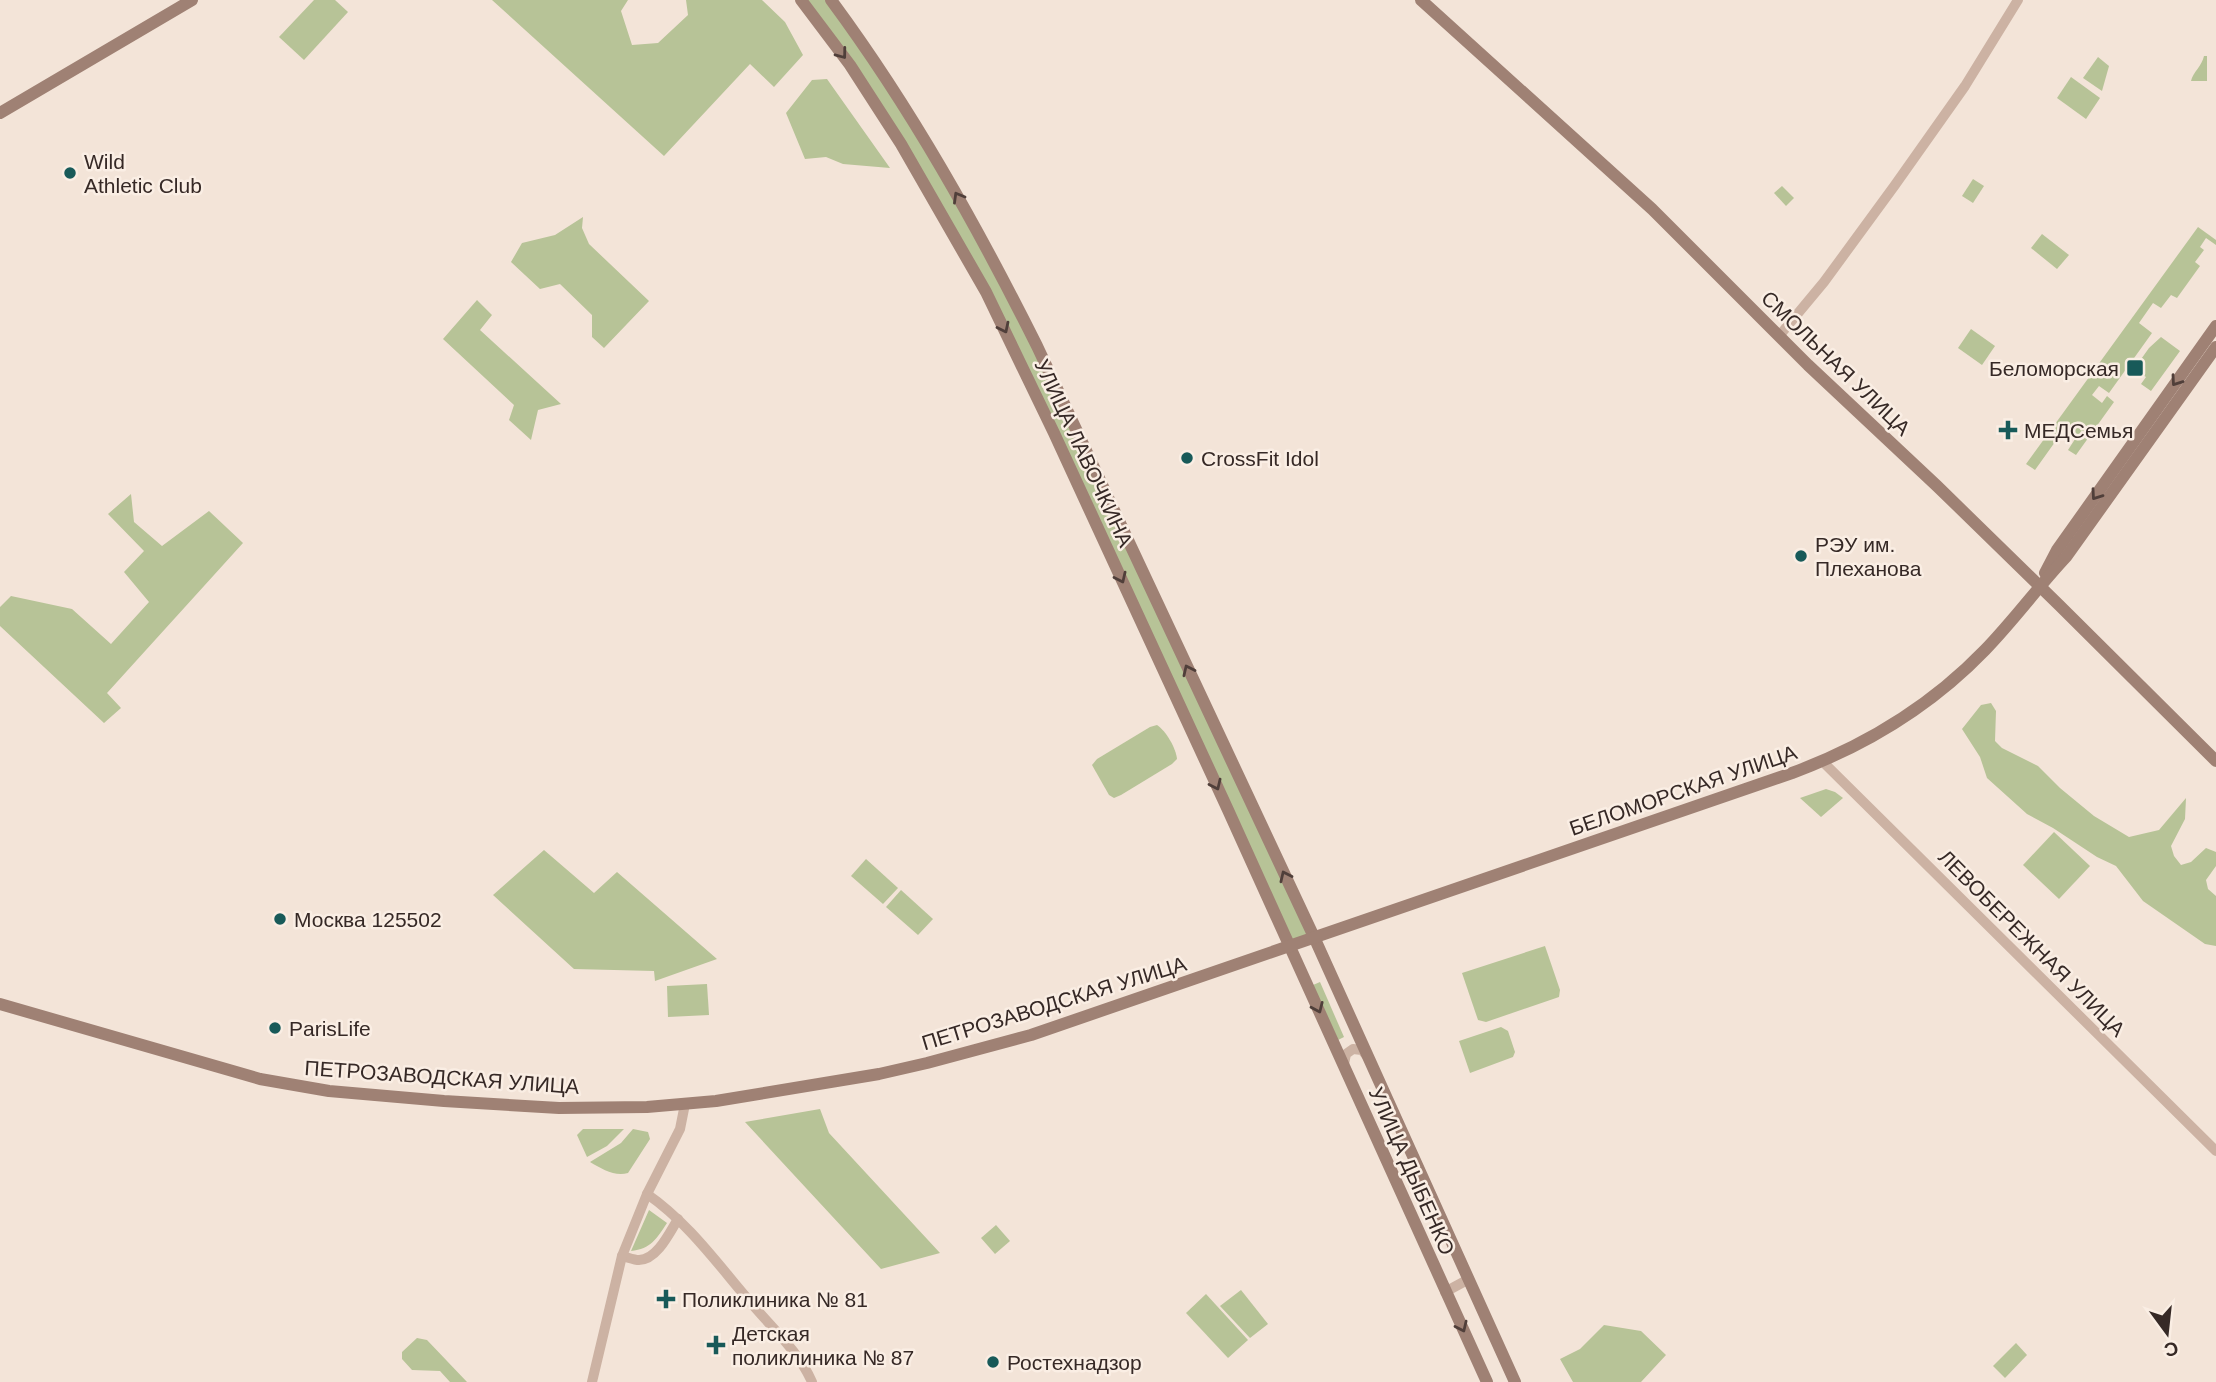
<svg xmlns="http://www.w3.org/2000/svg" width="2216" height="1382" viewBox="0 0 2216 1382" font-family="Arial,sans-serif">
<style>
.green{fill:#b7c397}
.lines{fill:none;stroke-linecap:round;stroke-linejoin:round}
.street{stroke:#ccb2a3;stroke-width:10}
.secondary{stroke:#9f8174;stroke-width:12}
.oneway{stroke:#503f3a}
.poi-dot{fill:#185a59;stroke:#faeee4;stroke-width:2.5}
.labels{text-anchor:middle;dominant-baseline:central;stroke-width:5;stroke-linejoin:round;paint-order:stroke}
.poi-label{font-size:21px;fill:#362926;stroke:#faeee4;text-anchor:start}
.street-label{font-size:21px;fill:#362926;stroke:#faeee4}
</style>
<rect width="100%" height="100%" fill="#f3e4d8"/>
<!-- green -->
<g class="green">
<polygon points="314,0 335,0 348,12 304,60 279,37"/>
<polygon points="492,0 628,0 621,11 632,45 658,43 688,15 686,0 762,0 785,22 803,55 774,87 750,64 664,156"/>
<polygon points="801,0 831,0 992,257 1314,937 1290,946 1085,500 937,204"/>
<path d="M2204,56H2207V81H2191C2193,72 2202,66 2204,56Z"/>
<polygon points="2098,57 2109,66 2102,91 2083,78"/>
<polygon points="2071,77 2100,98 2086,119 2057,98"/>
<polygon points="827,79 890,168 843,164 826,157 805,159 786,113 812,80"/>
<polygon points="1973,179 1984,186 1973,203 1962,196"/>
<polygon points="1782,186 1794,198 1786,206 1774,193"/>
<polygon points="583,217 582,228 589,244 649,301 604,348 592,337 592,315 560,284 540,289 511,262 522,243 555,235"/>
<polygon points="2198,227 2216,240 2216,245 2206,238 2200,247 2204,250 2195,262 2200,266 2177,298 2171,295 2161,308 2153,303 2139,323 2152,333 2109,393 2099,386 2092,395 2102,403 2107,396 2114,402 2076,455 2068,450 2077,436 2065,428 2035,470 2026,464"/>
<polygon points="2042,234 2069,255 2057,269 2031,248"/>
<polygon points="477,300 492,315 480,330 561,404 538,410 531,440 509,420 514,405 443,339"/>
<polygon points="1971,329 1995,346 1982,365 1958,348"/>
<polygon points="2161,337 2180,351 2151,391 2141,384 2146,377 2134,369 2149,348"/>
<polygon points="131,494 134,522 162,546 209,511 243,543 107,693 121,708 104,723 0,626 0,607 11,596 72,609 111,644 149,602 124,572 144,551 108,514"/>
<polygon points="1991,703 1996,711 1995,741 2002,748 2038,766 2060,788 2094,816 2129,837 2159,830 2186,798 2185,819 2171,846 2174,856 2181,865 2191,862 2206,848 2216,852 2216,866 2206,880 2208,889 2216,896 2216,946 2205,944 2143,901 2116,866 2097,857 2053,828 2027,814 1987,778 1980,757 1962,729 1981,705"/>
<path d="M1157,725C1166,731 1176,748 1177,759L1172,764L1121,795L1114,798L1109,795L1092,765L1097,759L1150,727Z"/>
<polygon points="1826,789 1835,792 1843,798 1821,817 1800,798"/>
<polygon points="2054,832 2090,866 2059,899 2023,865"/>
<polygon points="544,850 594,893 617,872 717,959 655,981 654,971 574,969 493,895"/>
<polygon points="866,859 898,888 883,904 851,876"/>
<polygon points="901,890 933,919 918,935 886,907"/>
<polygon points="1545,946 1560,990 1559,997 1486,1022 1478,1020 1462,973"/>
<polygon points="1320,982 1344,1037 1338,1040 1313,985"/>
<polygon points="707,984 709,1015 668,1017 667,986"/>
<polygon points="1501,1027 1508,1031 1515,1052 1513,1057 1470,1073 1459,1041"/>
<polygon points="820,1109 829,1133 940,1253 881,1269 745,1122"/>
<polygon points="583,1129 624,1129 607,1146 587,1157 577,1135"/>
<path d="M633,1129L648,1132L650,1139L628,1173C615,1177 602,1169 590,1162L621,1143Z"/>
<path d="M649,1210L667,1223C657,1238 651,1249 631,1251Z"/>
<polygon points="996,1225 1010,1241 995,1254 981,1238"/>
<polygon points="1241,1290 1268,1324 1250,1338 1220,1306"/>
<polygon points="1206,1294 1248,1340 1228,1358 1186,1313"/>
<polygon points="1604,1325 1641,1331 1666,1355 1641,1382 1573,1382 1560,1359 1580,1349"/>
<polygon points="417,1338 427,1340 467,1382 450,1382 440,1371 412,1370 402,1359 402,1352"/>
<polygon points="2016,1343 2027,1355 2005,1378 1993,1366"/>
</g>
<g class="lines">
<!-- street -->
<g class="street">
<polyline points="1779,336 1824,282 1895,185 1965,86 2018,0"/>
<polyline points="1822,761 2216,1151"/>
<polyline points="1344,1064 1346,1054 1353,1049 1362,1050 1367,1056"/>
<path d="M647,1194C689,1223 719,1266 752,1304C773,1329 799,1352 812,1382"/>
<path d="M622,1256C627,1257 634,1260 639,1260C657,1260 670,1232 678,1219"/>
<polyline points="1445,1292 1469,1279"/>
<polyline points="592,1382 622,1256 647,1194 680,1129 685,1104"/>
</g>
<!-- secondary -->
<g class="secondary">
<polyline points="801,0 850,65 901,144 986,292 1054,433 1228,810 1487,1382"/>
<path d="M831,0C911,108 977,226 1037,346L1314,937L1515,1382"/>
<polyline points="1421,0 1652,209 1808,365 1937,486 2059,605 2216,761"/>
<polyline points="0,113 192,0"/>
<polyline points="2045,573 2057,550 2216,326"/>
<path d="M0,1004L260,1079L329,1091L444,1101L559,1108L647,1107L716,1101L879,1074L927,1063L1031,1035L1792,773C1865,746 1931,706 1985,650C2014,620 2038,587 2066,557L2216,347"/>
</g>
</g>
<!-- one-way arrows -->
<defs><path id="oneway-chevron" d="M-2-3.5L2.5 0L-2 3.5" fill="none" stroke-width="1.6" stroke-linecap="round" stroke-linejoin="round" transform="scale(1.75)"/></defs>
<g class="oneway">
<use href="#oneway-chevron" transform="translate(842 54) rotate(53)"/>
<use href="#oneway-chevron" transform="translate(958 197) rotate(-120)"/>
<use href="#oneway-chevron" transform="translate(1004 328) rotate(64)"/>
<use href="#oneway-chevron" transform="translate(2176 381) rotate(125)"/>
<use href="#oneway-chevron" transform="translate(2096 495) rotate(125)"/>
<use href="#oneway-chevron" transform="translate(1121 578) rotate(65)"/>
<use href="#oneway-chevron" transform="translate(1188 670) rotate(-115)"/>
<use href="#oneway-chevron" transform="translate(1216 785) rotate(65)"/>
<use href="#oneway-chevron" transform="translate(1285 876) rotate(-115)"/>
<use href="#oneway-chevron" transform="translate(1318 1008) rotate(66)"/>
<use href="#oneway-chevron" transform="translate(1462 1327) rotate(65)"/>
</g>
<!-- markers -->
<g class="poi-dot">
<circle cx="70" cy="173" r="7"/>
<rect x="2126" y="359" width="18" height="18" rx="3.5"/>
<path d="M2004.5 419.5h7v7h7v7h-7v7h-7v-7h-7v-7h7z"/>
<circle cx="1187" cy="458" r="7"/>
<circle cx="1801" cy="556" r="7"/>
<circle cx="280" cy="919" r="7"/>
<circle cx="275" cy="1028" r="7"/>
<path d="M662.5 1288.5h7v7h7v7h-7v7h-7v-7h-7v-7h7z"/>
<path d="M712.5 1334.5h7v7h7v7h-7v7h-7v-7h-7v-7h7z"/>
<circle cx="993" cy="1362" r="7"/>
</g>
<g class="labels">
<!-- poi labels -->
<g class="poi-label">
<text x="84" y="161">Wild<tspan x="84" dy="24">Athletic Club</tspan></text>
<text x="2119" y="368" text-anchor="end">Беломорская</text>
<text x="2024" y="430">МЕДСемья</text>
<text x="1201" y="458">CrossFit Idol</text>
<text x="1815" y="544">РЭУ им.<tspan x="1815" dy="24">Плеханова</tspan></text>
<text x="294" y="919">Москва 125502</text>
<text x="289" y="1028">ParisLife</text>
<text x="682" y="1299">Поликлиника № 81</text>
<text x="732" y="1333">Детская<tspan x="732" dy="24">поликлиника № 87</tspan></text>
<text x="1007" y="1362">Ростехнадзор</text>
</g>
<!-- street labels -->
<g class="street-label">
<text transform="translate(1836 363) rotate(44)">СМОЛЬНАЯ УЛИЦА</text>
<text transform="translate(1084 453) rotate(65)">УЛИЦА ЛАВОЧКИНА</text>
<text transform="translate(1683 790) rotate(-19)">БЕЛОМОРСКАЯ УЛИЦА</text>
<text transform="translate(2032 943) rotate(45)">ЛЕВОБЕРЕЖНАЯ УЛИЦА</text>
<text transform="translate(1054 1003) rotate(-17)">ПЕТРОЗАВОДСКАЯ УЛИЦА</text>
<text transform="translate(442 1077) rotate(4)">ПЕТРОЗАВОДСКАЯ УЛИЦА</text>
<text transform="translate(1412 1171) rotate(66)">УЛИЦА ДЫБЕНКО</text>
</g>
</g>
<!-- north arrow -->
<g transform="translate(2167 1333) rotate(165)" stroke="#faeee4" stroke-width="5" paint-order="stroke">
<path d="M0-5L12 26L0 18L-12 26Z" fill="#362926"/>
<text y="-10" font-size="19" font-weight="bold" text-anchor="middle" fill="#362926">С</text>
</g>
</svg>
